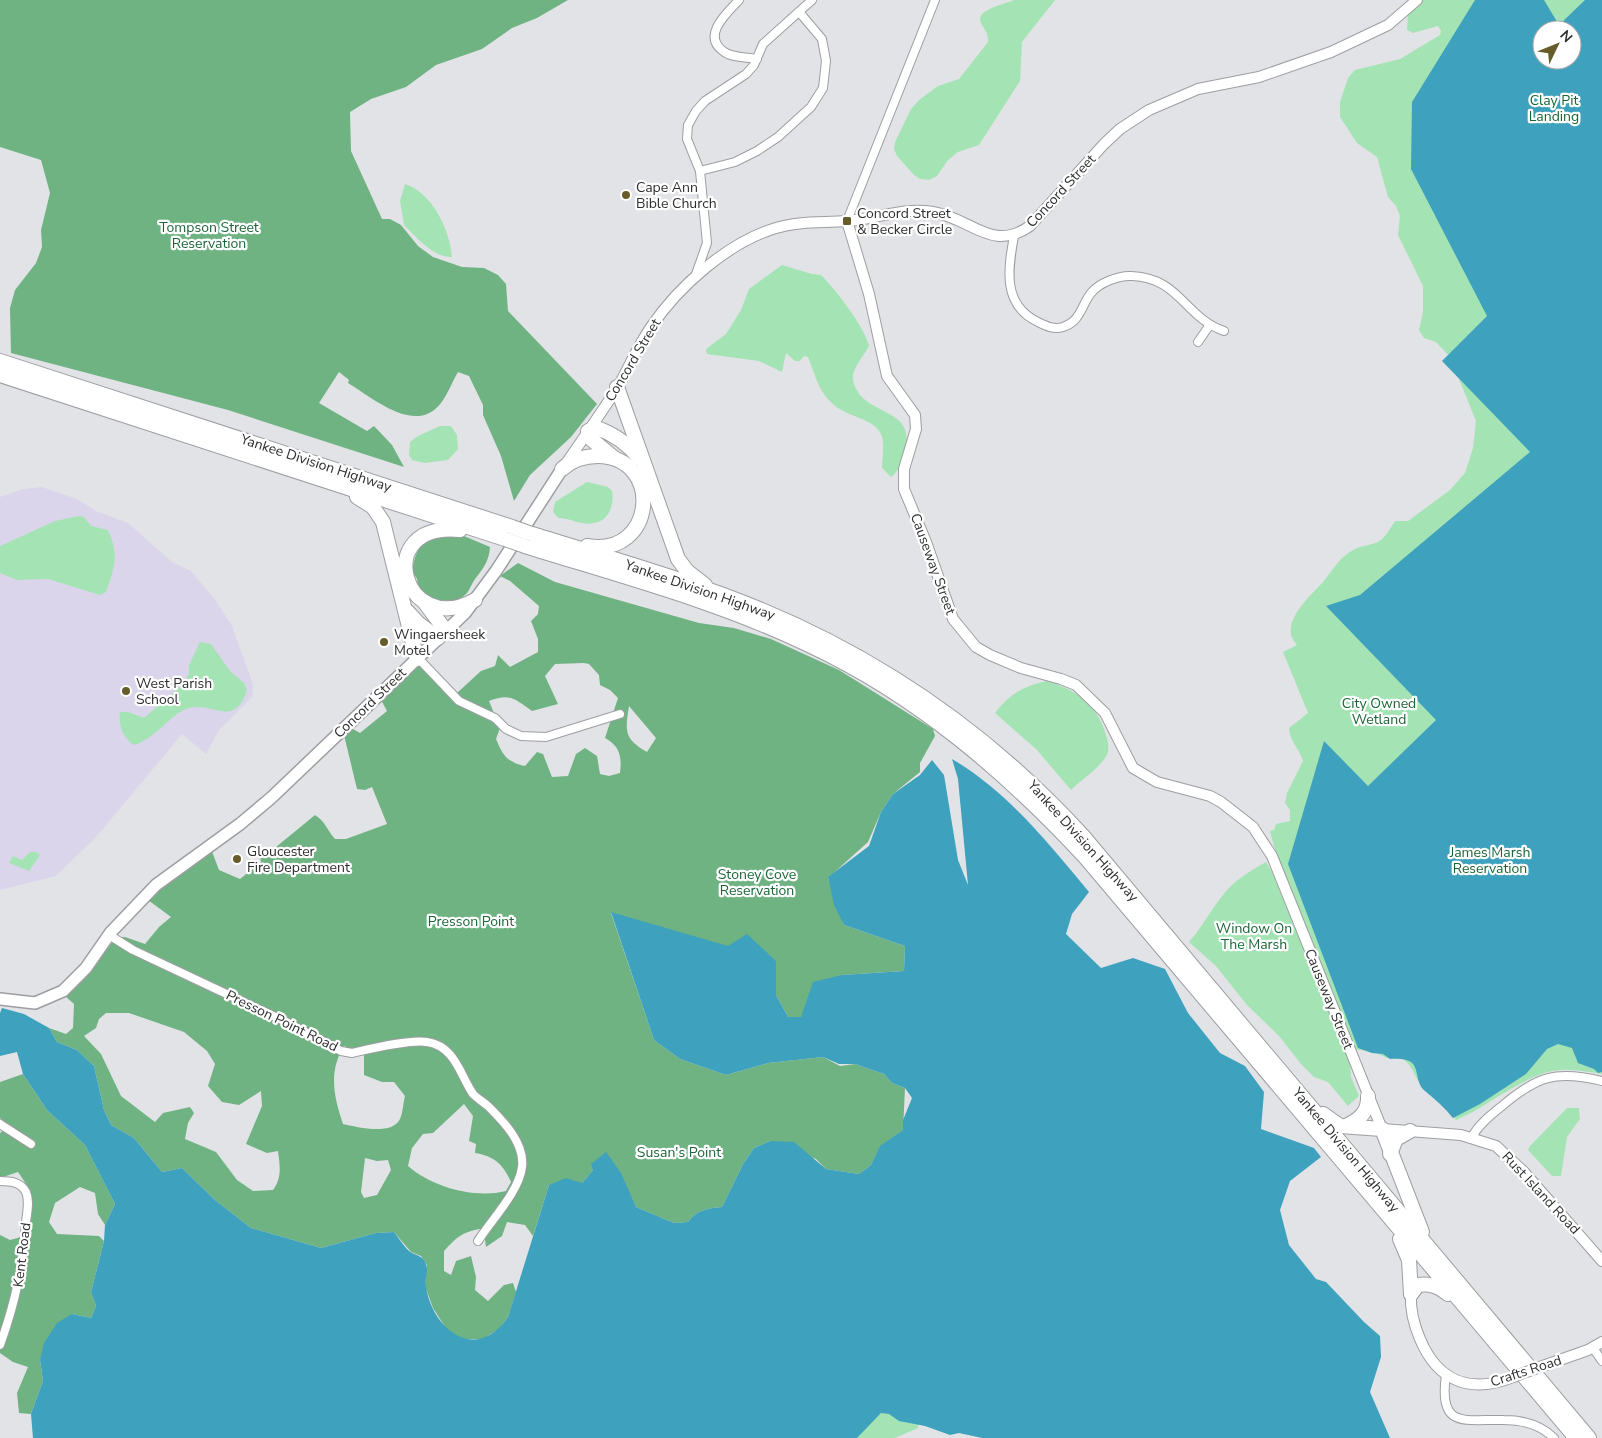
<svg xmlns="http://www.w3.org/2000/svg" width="1602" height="1438" viewBox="0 0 1602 1438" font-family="'Nunito Sans',sans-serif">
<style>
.education{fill:#dbd5eb}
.green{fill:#a4e4b4;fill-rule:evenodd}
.forest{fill:#6fb382;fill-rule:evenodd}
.water{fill:#3ea1bd;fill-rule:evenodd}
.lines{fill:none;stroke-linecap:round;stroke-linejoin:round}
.minor-casing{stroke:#9d9ea2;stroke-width:10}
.tertiary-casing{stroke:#9d9ea2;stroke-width:12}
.secondary-casing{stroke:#9d9ea2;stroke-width:14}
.motorway-casing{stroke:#9d9ea2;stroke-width:16}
.minor{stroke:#fff;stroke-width:8}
.tertiary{stroke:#fff;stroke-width:10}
.secondary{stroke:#fff;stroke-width:11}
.motorway{stroke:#fff;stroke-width:14}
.tertiary-bridge-casing{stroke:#9d9ea2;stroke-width:12;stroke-linecap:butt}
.motorway-bridge-casing{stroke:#9d9ea2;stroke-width:16;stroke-linecap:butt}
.tertiary-bridge{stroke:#fff;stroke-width:10}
.motorway-bridge{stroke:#fff;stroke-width:14}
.poi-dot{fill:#665c29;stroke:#fff;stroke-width:2}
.labels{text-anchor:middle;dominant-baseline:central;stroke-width:4.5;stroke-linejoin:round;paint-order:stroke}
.park-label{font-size:14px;fill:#1b6638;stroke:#fff}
.poi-label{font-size:14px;fill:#2e2e30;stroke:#fff;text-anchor:start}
.street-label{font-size:14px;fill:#2e2e30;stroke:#fff}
</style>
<rect width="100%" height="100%" fill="#e2e3e7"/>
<!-- education -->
<polygon class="education" points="42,487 77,499 96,511 128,523 172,562 191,571 215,600 231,624 253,684 252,697 219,730 206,754 182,734 96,837 56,876 0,890 0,497 23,489"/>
<!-- green -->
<g class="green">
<path d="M1014,0H1055L1022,42L1020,81L979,145L958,152L948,160L937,176L929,180L920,179L914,175L897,156L894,149L895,142L911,109L919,100L938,86L959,79L988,42C989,34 984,29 981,23C974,10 1005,4 1014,0Z"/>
<path d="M1418,0H1602V1074C1588,1072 1574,1069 1560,1070C1527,1072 1488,1107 1456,1120C1454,1115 1432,1098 1426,1091C1412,1077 1417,1067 1397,1055L1387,1058L1374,1052L1354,1049L1276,854L1270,831L1274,830L1276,824L1290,821V810L1285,803L1287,793L1303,761C1299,748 1290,742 1289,728L1308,713L1283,652L1297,645C1277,625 1310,596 1323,582C1333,570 1340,556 1355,549C1363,545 1374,545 1381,540C1386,536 1391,527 1395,521H1408L1450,490L1465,473L1473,448L1476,421L1450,357L1436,342L1424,338L1419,330L1423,312V286L1398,235L1400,216L1396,206L1388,197L1377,157L1357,143L1340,117V102L1348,78L1355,70L1400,59L1440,35L1441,31L1438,26L1413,33L1407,30L1408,13ZM1542,30H1572V60H1542Z"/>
<path d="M405,184C433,193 450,231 452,257C434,258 416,237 404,225L400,201Z"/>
<path d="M782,265L812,274L821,275C836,290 864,326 869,346C864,356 851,369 853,380C861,419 920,404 904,454C901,464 899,471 891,477L882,468C882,458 885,443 881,434C874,418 846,417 833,404C818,391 815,374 808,357L804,356L800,361H795L786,353L782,372L759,361L707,354L706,349L726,334L741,310L749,289Z"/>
<polygon points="440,426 451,426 457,435 458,449 448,460 425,463 412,460 409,455 410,442 418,436"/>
<path d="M587,482L608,487L612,491C615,512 604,527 581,523C573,521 566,518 558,518L553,512L555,502Z"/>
<path d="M79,516L84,517L91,526L108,530C119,555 115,567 106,592L100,595L48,579L17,580L0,573V546L55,521Z"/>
<path d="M200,642L211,644L230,671L244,683L247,690C234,729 214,702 190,708C172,711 155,741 133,745C123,737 118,725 120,712H128L144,718L181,686L189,674V665Z"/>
<path d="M1047,681C1074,689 1096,703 1105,732C1107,739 1110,748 1107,755C1099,769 1082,779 1071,790L1037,750L995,713C1008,695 1025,685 1047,681Z"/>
<polygon points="30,852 36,852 40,855 29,871 9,863 13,856 22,860"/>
<path d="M1266,862L1272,872L1350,1061L1351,1077L1359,1096L1348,1106L1328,1082L1314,1077L1301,1064L1279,1036L1247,1005L1216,966L1189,942C1203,926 1213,906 1227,890C1238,878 1252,870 1266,862Z"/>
<polygon points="1567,1108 1579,1108 1580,1119 1567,1137 1561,1176 1552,1176 1528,1150 1530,1146"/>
<polygon points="884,1410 919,1419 918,1428 895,1438 854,1438"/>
</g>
<!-- forest -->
<g class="forest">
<path d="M0,0H568L537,18L512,28L482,49L436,65L406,87L371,99L350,112L351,151L382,219H390L401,225L418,246L433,257L462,267L484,268L498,275L506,284L508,311L597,404L571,437L530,475L514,501L501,456L483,415V405L469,376L458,372C452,382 448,394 441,403C416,436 373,398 348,383L349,380L339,372L319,403L367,431L374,426L392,445L404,467L228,410L11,353L10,308L15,290L36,263L42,247L41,230L50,193L41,160L0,147Z"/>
<path d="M446,532L464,536L490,547C489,561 483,569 475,579C472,583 470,589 467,593C454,607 433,600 419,591L417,579L412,571C417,545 422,542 446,532Z"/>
<path d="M518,563L555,582L699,623L734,628L771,639L839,670L933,729L935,736L920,763V772L893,794L881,812L868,842L828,878L844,925L905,946L904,971L842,975L801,1017H788L776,995V961L611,913L654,1040L680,1059L726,1075L768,1063L823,1057L840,1066L855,1064L884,1074L892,1083L905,1088L903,1130L880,1147L871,1165L859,1174L826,1169L816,1159L770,1141L754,1148L743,1164L722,1207C709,1208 696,1210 688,1222L674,1223L636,1207L629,1193L593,1170L582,1183L549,1185L533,1236L525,1225L507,1222L502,1236L486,1247L484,1232L480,1229C462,1232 456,1238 444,1251V1271L451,1275L456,1261L471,1256L476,1277L475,1290L488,1301L504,1285L513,1283L516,1292L508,1317L499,1329L483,1339H463L447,1330L433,1308L425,1286L427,1265L421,1256L411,1252L394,1232L376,1233L321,1248L251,1228L215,1200L182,1168L162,1172L134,1138L111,1125L104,1110L94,1066L77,1050L57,1042L49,1028L66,1034L73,1028L74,1004L65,996L89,971L116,938L125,937L145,944L159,927L171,917L148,900L181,869L211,849L219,870L240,879L261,862L259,851L270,852L315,815C325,821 327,830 335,839H346L387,824L372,787L365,790L357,789L344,735L351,728L360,733L387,711L380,698L418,664L426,663L457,693L481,671L495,666L498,655L510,667L538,652V639L531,621L538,614L539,606L510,581L500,576ZM584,663L589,664L599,675L600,685L610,690L618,698L605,738C620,746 622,757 620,773L609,776L600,774L597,756L585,748L576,754L568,776L552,777L543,754L537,752L525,766C507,762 503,756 496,739L500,728L489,701C510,693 515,699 532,711L558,704L545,676L555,664ZM629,706L656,738L647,752C624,739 625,731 629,706ZM106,1013H129L184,1032L207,1051L215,1064L208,1086L222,1102L239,1105L261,1091L262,1106L246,1144L267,1153L278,1151C280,1166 282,1178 273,1190L253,1191L237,1180L216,1152L185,1139L188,1123L194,1113L190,1107L163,1113L155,1122L121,1096L101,1054L84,1036L96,1028L99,1019ZM344,1046L352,1049L359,1047L364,1050V1075L382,1082H394L405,1096C403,1103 403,1113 400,1119C392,1136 357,1127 343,1124C334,1097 328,1072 344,1046ZM464,1104L473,1116L469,1141L476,1144L475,1153C494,1156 503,1164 511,1182L506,1191C475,1199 432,1187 408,1166L412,1148L423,1134L433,1133ZM365,1158L377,1161L388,1160L391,1170L377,1195L364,1198L361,1192Z"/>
<polygon points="23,1074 47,1110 85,1145 115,1204 105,1225 98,1214 95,1193 80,1187 55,1203 49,1222 57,1234 99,1236 104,1241 91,1292 96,1306 91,1318 72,1314 40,1360 43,1381 31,1414 19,1413 17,1393 28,1367 13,1362 0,1353 0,1235 10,1240 25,1236 31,1191 18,1172 0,1178 0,1133 9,1126 0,1118 0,1082"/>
</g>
<!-- water -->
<g class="water">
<path d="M1475,0H1544L1559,25L1585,0H1602V1072L1598,1073L1594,1069L1578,1063L1572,1048L1558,1044L1547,1049L1526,1074L1480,1104L1453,1118C1445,1108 1435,1099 1425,1091C1410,1078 1427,1056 1390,1059L1383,1054L1372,1053L1358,1048L1288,864L1324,741L1368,786L1436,720L1326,606L1360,595L1530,452L1442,361L1487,316L1411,169L1412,102ZM1542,30H1572V60H1542Z"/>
<path d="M952,759C1007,791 1049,844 1089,892L1072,914L1066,934L1101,968L1133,958L1165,969L1188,1013L1220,1053L1245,1066L1264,1092L1261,1129L1314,1148L1321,1157L1290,1181L1280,1210L1289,1245L1316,1279L1326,1282L1364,1322L1380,1336L1381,1357L1370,1392L1390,1438H982L959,1433L950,1435L925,1426L899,1421L889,1414L881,1413L857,1438H33L31,1414L43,1381L40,1360L44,1343L57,1323L72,1314L91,1318L96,1306L91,1292L104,1241L105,1225L115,1204L85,1145L47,1110L23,1074L17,1052L0,1056V1013L2,1008L24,1014L49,1028L57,1042L77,1050L94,1066L104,1110L111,1125L134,1138L162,1172L182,1168L215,1200L251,1228L321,1248L376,1233L394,1232C399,1238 405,1249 412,1253C418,1256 423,1256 426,1264C429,1271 424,1280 426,1287C433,1331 477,1363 508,1317L549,1185L566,1178L582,1183L593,1170L591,1164L606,1152L621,1173L636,1207L674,1223L688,1222C696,1210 709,1208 722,1207L743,1164L754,1148L770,1141L794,1142L826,1169L859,1174L871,1165L880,1146L903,1130V1120L912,1098L905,1088L892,1083L884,1074L855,1064H839L823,1057L768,1063L726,1075L680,1059L654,1040L611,912L728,946L747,934L776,961V995L788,1017H801L813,982L842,975L904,971L905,946L844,925L834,905L828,877L869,846L881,812L893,794L920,775L932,760L944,775L958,860L968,885L958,779Z"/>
</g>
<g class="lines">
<defs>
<g id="minor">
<path d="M739,0C728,12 701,35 723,51C731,58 747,57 757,59"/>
<polyline points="700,171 735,162 757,151 778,137 811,107 823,88 826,61 822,39 800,13"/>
<polyline points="847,221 935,0"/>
<path d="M1014,236C1008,269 1002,305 1038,322C1046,326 1054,330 1063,327C1081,321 1081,306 1091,293C1099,283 1119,275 1132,276C1180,278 1184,317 1224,331"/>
<polyline points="695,277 707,243 700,171 687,139 688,125 696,111 705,101 746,74 754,65 763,44 812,0"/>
<polyline points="1198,342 1209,326"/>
<polyline points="418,658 459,701 495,718 506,729 521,736 546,737 620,714"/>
<path d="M109,935L133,950L286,1022L341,1051L352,1053C370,1049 410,1039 427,1042C455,1046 460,1075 473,1094C477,1098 483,1102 488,1106C503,1121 525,1143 522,1167C519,1192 491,1220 478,1241"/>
<polyline points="0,1124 31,1144"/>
<path d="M1472,1137C1479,1124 1491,1115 1502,1106C1537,1076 1556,1070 1602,1081"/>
<path d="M0,1181C10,1181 21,1182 26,1192C30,1201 27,1213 26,1222C23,1267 15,1303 0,1345"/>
<polyline points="1593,1348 1602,1361"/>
<path d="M1446,1375C1438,1430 1465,1419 1504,1420C1522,1420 1541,1425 1554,1438"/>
</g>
<g id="tertiary">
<polyline points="847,221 869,294 887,376 915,415 916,429 904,469 904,489 926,542 953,619 976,647 990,655 1021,668 1061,679 1076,685 1105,713 1133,768 1157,782 1210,796 1221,802 1253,827 1272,856 1382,1129 1461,1135 1496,1146 1524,1172 1602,1261"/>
<path d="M565,465C583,439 601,413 618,387C629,367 638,346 651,327C678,287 728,242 776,228C798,221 823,223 847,221C876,219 903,207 933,212C971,218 992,253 1030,226L1104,144L1120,129L1149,110L1198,89L1259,77L1331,52L1388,25L1417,0"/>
<path d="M1411,1294C1410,1310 1414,1325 1420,1339C1438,1382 1471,1394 1513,1377"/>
<polyline points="1540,1367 1588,1350 1602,1342"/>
</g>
<polyline id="secondary" points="0,999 35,1003 63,991 86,968 111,932 156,885 240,824 271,798 465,613 496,571 562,469"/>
<g id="motorway">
<polyline points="0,361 512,527"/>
<polyline points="0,375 505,539"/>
<polyline points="617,387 678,559 687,571 705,585"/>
<path d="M614,458L591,439L588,431L597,428C614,434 628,444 640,459"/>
<path d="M562,469C572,460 585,456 598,456C664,457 656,558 587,546"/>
<polyline points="357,497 373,507 383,522 417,659"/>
<path d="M460,530C370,521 403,640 475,600"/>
<path d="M532,534C599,555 668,574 734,599C868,650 986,730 1083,836L1589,1438"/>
<path d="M525,546C621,576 720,602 811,646C917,696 1006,772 1085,857L1576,1438"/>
<polyline points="425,603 446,631"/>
<polyline points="407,611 418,623 438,638"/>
<polyline points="1323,1114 1340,1126 1382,1129 1422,1232"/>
<path d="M1346,1126C1359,1120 1369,1112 1368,1096"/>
<polyline points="1390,1154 1396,1139 1410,1131"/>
<polyline points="1400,1239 1409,1260 1411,1294"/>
<path d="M1411,1294L1418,1285C1430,1283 1438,1286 1448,1294"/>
</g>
</defs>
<!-- minor casing -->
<use href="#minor" class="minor-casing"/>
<!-- tertiary casing -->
<use href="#tertiary" class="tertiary-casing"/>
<!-- secondary casing -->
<use href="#secondary" class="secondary-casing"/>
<!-- motorway casing -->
<use href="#motorway" class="motorway-casing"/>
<!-- minor -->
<use href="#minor" class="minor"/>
<!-- tertiary -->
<use href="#tertiary" class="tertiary"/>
<!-- secondary -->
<use href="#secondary" class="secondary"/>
<!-- motorway -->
<use href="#motorway" class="motorway"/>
<defs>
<polyline id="tertiary-bridge" points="1513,1377 1540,1367"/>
<g id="motorway-bridge">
<polyline points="512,527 532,534"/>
<polyline points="505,539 525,546"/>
</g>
</defs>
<!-- tertiary-bridge casing -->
<use href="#tertiary-bridge" class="tertiary-bridge-casing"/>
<!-- motorway-bridge casing -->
<use href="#motorway-bridge" class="motorway-bridge-casing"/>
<!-- tertiary-bridge -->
<use href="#tertiary-bridge" class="tertiary-bridge"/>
<!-- motorway-bridge -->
<use href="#motorway-bridge" class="motorway-bridge"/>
</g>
<!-- markers -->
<g class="poi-dot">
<circle cx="626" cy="195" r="5"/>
<rect x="842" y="216" width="10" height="10" rx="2.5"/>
<circle cx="384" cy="642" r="5"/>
<circle cx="126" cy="691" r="5"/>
<circle cx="237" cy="859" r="5"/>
</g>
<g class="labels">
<!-- park labels -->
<g class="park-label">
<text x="1554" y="100">Clay Pit<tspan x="1554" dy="16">Landing</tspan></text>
<text x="209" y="227">Tompson Street<tspan x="209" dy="16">Reservation</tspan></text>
<text x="1379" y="703">City Owned<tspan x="1379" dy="16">Wetland</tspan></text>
<text x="1490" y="852">James Marsh<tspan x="1490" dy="16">Reservation</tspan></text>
<text x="757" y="874">Stoney Cove<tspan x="757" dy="16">Reservation</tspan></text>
<text x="471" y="921">Presson Point</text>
<text x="1254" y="928">Window On<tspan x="1254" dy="16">The Marsh</tspan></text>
<text x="679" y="1152">Susan's Point</text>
</g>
<!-- poi labels -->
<g class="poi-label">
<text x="636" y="187">Cape Ann<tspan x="636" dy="16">Bible Church</tspan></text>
<text x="857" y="213">Concord Street<tspan x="857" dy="16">&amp; Becker Circle</tspan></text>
<text x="394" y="634">Wingaersheek<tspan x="394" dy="16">Motel</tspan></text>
<text x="136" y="683">West Parish<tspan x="136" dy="16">School</tspan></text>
<text x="247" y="851">Gloucester<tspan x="247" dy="16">Fire Department</tspan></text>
</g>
<!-- street labels -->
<g class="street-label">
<text transform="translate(1061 191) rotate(-47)">Concord Street</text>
<text transform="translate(633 360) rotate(-59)">Concord Street</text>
<text transform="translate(316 463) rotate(18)">Yankee Division Highway</text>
<text transform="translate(933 564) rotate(70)">Causeway Street</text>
<text transform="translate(700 590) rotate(19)">Yankee Division Highway</text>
<text transform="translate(370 703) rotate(-44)">Concord Street</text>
<text transform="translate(1083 841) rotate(48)">Yankee Division Highway</text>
<text transform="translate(1329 999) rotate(68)">Causeway Street</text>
<text transform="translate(282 1021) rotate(26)">Presson Point Road</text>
<text transform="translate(1346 1150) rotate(50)">Yankee Division Highway</text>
<text transform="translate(1541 1193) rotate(47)">Rust Island Road</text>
<text transform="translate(22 1255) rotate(-83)">Kent Road</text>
<text transform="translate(1526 1371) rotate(-18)">Crafts Road</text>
</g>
</g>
<!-- north arrow -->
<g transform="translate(1557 45) rotate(47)"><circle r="24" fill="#ffffff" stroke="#ababac"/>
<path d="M0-4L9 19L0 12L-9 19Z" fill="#665c29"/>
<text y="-8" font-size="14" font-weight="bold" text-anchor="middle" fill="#2e2e30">N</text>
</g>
</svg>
